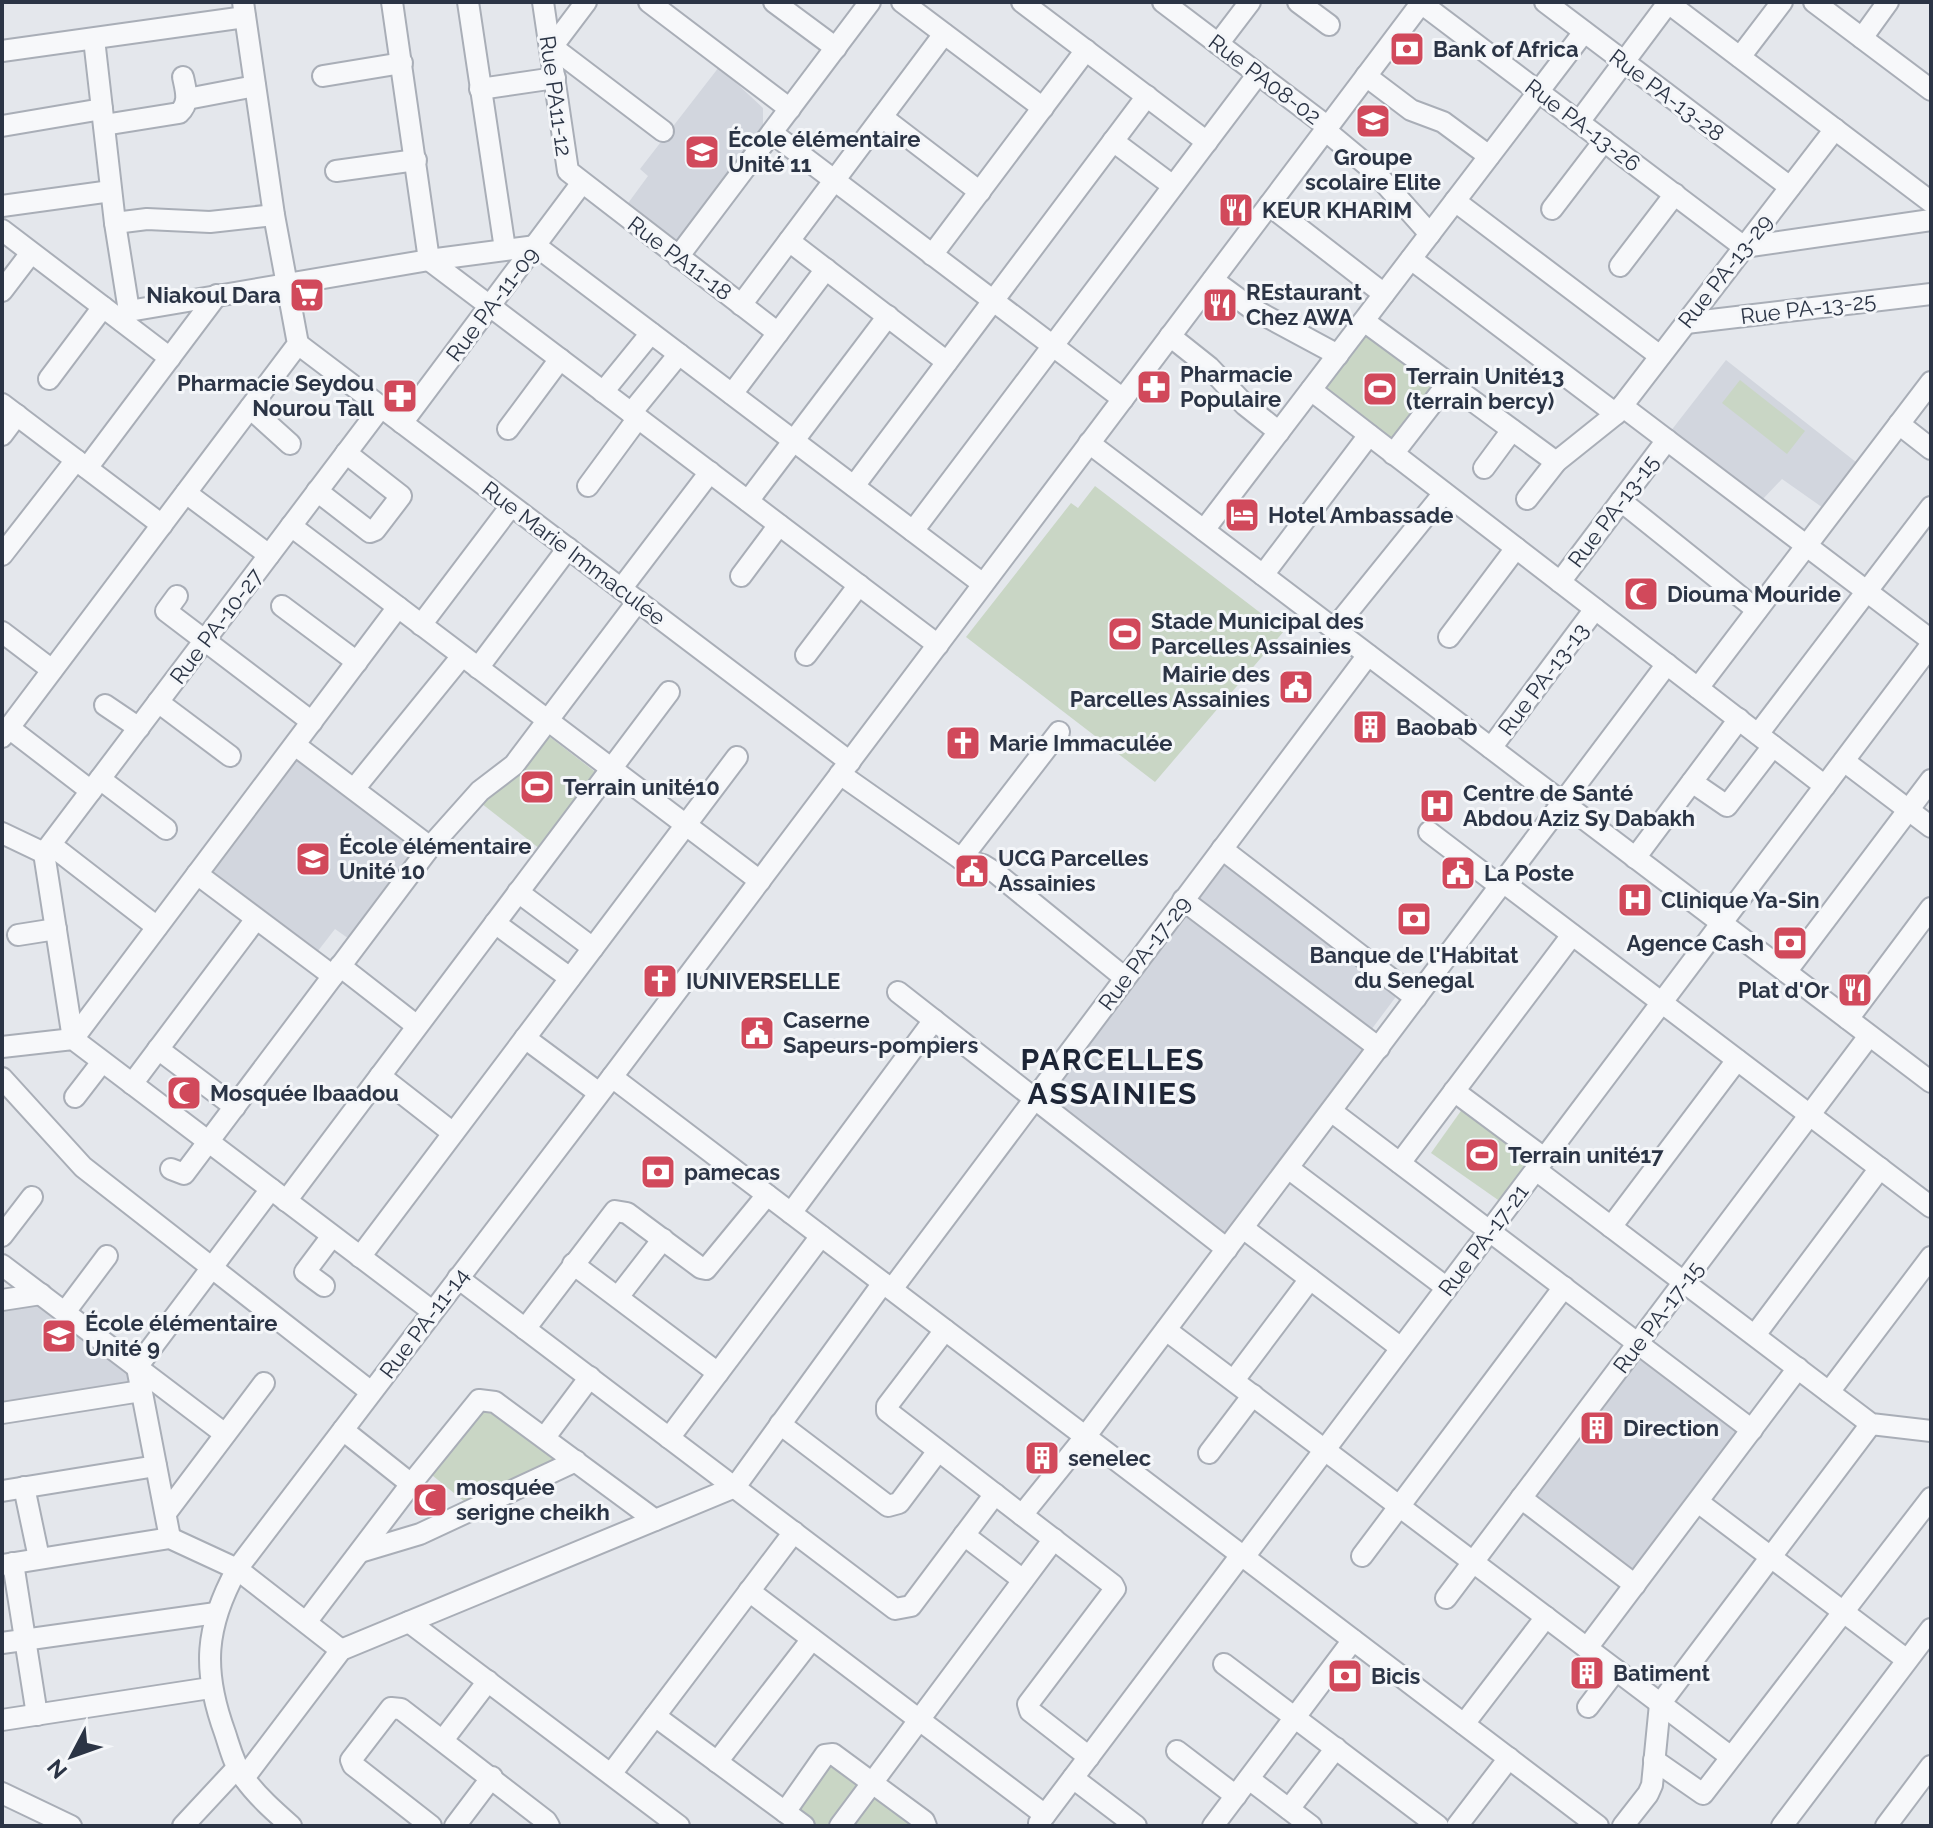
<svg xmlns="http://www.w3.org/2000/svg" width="1933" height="1828" viewBox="0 0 1933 1828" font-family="Raleway,sans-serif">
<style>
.built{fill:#d2d6de}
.green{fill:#c9d6c5}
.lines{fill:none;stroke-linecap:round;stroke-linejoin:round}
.minor-casing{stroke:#a9aeb7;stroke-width:24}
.minor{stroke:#f7f8fa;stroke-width:20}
.labels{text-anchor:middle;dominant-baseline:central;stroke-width:6;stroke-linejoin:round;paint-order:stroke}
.poi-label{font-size:22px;font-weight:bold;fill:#2b3445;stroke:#f4f6f9;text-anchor:start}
.street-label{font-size:22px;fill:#2b3445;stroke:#f4f6f9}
.district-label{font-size:30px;font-weight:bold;letter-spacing:2px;fill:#1d2536;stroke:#f4f6f9}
</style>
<rect width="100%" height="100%" fill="#e4e7ec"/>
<!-- built -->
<g class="built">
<polygon points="719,67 763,108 763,135 680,246 626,206 648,176 640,169"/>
<polygon points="1726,360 1861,466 1826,510 1782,479 1761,501 1670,432"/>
<polygon points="295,750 422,848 352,941 335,929 314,956 204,871"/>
<polygon points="1227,862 1398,994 1368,1034 1197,902"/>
<polygon points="1184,906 1370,1051 1225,1239 1040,1096"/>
<polygon points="45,1303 127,1367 133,1386 2,1406 2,1309"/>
<polygon points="1641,1352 1744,1431 1633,1575 1529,1497"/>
</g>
<!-- green -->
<g class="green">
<polygon points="1368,329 1442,385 1393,450 1319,394"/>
<polygon points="1740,380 1805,431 1787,454 1722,403"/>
<polygon points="1095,486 1284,631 1155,782 966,637 1071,503 1078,508"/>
<polygon points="533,724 598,774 540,849 477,800"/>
<polygon points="1463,1108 1533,1157 1501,1202 1431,1153"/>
<polygon points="483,1402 566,1461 471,1507 427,1471"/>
<polygon points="825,1752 922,1826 811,1826 785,1806"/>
</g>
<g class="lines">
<defs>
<g id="minor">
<polyline points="392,2 429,260 938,645"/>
<polyline points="468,2 505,249"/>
<polyline points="543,2 568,171 778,333"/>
<polyline points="649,2 790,109"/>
<polyline points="774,2 836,48"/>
<polyline points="902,2 1043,108"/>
<polyline points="1022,2 1207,142"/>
<polyline points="1163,2 1328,127"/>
<polyline points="1298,2 1329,25"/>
<polyline points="1545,2 1790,187"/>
<polyline points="1667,2 1931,202"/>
<polyline points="1814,2 1931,90"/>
<polyline points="1421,3 1744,247 1931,220"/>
<polyline points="1862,38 1888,2"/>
<polyline points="94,39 115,223 129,311 122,321"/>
<polyline points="1218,44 1250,2"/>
<polyline points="551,46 663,131"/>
<polyline points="552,47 586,2"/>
<polyline points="2,51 245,17"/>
<polyline points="1740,57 1782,2"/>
<polyline points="323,76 402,63"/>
<polyline points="1366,76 1411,110 1443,122 1489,156"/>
<polyline points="480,89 555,78"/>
<polyline points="187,99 255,86"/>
<polyline points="882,117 980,192"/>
<polyline points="1579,122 1668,3"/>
<path d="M104,125L179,113C190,103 186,91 183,77"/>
<polyline points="2,126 102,109"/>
<polyline points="1325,130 1373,170 1430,234"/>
<polyline points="772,133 1123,399"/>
<polyline points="1113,141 1173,186"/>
<polyline points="336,171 416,160"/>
<polyline points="1455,201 1660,356"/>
<polyline points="1269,205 1384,294"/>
<polyline points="2,206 111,191"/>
<polyline points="1552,209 1604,141"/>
<polyline points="115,223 147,219 210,222 274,215"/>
<polyline points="2,230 170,358"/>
<polyline points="789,241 947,362"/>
<polyline points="932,255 1086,50"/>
<polyline points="678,257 870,2"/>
<polyline points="1411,259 1616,414"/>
<polyline points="1620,266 1675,194"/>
<polyline points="1213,280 1251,308 1338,355"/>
<polyline points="2,291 31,253"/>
<polyline points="741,305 944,34"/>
<polyline points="129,311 429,260 536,246 983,584"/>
<polyline points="1364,321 1556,462"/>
<polyline points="1686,323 1931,294"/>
<polyline points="1170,336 1209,367 1245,405 1279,432"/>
<polyline points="298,344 850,762"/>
<polyline points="49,379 103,307"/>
<polyline points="1311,390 1825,786"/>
<polyline points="603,392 651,333"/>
<polyline points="732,394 826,269"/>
<polyline points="2,404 162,525"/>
<polyline points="1622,406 1931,640"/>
<polyline points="250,408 290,444"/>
<polyline points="631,413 679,354"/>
<polyline points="402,423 581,184"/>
<polyline points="1899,424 1931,449"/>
<polyline points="508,429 560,359"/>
<polyline points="2,435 17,415"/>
<polyline points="1089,443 1931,1082"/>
<polyline points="1393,454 1448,383"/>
<polyline points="87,468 217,295"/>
<polyline points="1484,468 1512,430"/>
<polyline points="588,486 638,418"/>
<polyline points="854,486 1147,96"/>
<polyline points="317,491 370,532 375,530 401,496 346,453"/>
<polyline points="186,493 269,555"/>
<polyline points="1527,499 1556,462 1616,414 1835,129"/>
<polyline points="748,501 888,316"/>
<polyline points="1621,501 1757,610"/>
<polyline points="291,526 760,881"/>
<polyline points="1204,530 1584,32"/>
<polyline points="913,531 1258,74"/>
<polyline points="2,555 76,460"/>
<polyline points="1263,575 1369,435"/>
<polyline points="741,576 779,525"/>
<polyline points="1560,582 1667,440"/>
<polyline points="621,589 710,472"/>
<polyline points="177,596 166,611 312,722"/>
<polyline points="282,606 357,662"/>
<polyline points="421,625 511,506"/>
<polyline points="1334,629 1444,493"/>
<polyline points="2,632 52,670"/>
<polyline points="1449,637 1516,548"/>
<polyline points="806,655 859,585"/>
<polyline points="478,668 568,548"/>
<polyline points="1698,688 1931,382"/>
<polyline points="158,702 230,756"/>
<polyline points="105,705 139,728"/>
<polyline points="9,728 91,791"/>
<polyline points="1059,732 961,859 983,865 996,873 1125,978"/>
<polyline points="1758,734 1931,507"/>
<polyline points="2,737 298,344 274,215 243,2"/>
<polyline points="295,745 430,847"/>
<polyline points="1491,748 1595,609"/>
<polyline points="1844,761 1931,827"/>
<polyline points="840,774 961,859"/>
<polyline points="100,779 166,829"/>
<polyline points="1692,782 1727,806 1773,746"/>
<polyline points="354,789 462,656"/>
<polyline points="1429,832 1500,886"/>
<polyline points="2,833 44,853"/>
<polyline points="51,845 157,927"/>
<polyline points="1222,849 1416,998"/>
<polyline points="1635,858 1739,719"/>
<polyline points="197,874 333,976"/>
<polyline points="1503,882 1931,1207"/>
<polyline points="518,892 593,948"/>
<polyline points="1183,900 1379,1048"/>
<polyline points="495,923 570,978"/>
<polyline points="18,935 56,929"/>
<polyline points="340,966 417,1026"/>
<polyline points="1786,972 1931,780"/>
<polyline points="898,992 1227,1249"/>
<polyline points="1848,1019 1931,908"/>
<polyline points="525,1038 599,1093"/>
<polyline points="73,1039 44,853 381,407"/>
<polyline points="73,1039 398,607"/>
<polyline points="2,1047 73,1039 432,1311"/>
<polyline points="158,1049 235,1107"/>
<polyline points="380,1076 453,1133"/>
<polyline points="612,1077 1598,1826"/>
<polyline points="2,1078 83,1167 371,1392"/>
<polyline points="132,1084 256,919"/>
<polyline points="1454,1091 1544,1158"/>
<polyline points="75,1097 102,1062"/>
<polyline points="1331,1111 1752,1430"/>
<polyline points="1400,1163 1572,935"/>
<polyline points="1288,1168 1447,1288"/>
<polyline points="171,1169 184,1174 430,847 480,791 514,765 638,601"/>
<polyline points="1536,1170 1871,1424 1931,1431"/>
<polyline points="286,1201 669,692"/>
<polyline points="791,1213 934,1020"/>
<polyline points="1611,1227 1737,1060"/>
<polyline points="1243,1228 1401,1348"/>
<polyline points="2,1236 32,1197"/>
<polyline points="360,1257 737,757"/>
<polyline points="573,1264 718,1373"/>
<polyline points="2,1265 225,1434"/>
<polyline points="458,1278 895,1609 911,1606 995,1494"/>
<polyline points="324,1286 305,1272 332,1236"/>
<polyline points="892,1289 1368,655"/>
<polyline points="618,1297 663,1239"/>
<polyline points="2,1300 41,1294"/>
<polyline points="65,1312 107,1256"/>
<polyline points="525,1329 615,1211 627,1213 701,1268 706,1269 767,1195"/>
<polyline points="945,1330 887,1406 887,1411 1113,1585 1115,1589 1028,1704 1030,1711 1089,1757"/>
<polyline points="1166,1330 1731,1757"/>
<polyline points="1755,1335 1880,1168"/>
<polyline points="1234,1380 1310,1279"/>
<polyline points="1829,1392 1931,1257"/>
<polyline points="2,1413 141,1391"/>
<polyline points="780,1424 888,1506 899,1503 938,1451"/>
<polyline points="343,1430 411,1484"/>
<polyline points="545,1437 590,1377"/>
<polyline points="669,1438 821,1236"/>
<polyline points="1209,1453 1253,1395"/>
<polyline points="24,1487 39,1558"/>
<polyline points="2,1491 156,1466"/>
<polyline points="1521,1498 1635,1585"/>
<polyline points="1698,1502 1907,1660"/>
<polyline points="166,1513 264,1383"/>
<polyline points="1022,1515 1085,1437 1667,664"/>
<polyline points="964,1535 1023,1580"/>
<polyline points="170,1538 137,1367 271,1189"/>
<polyline points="360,1552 420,1534 576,1461"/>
<polyline points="1362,1556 1564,1287"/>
<polyline points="1244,1557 1931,645"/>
<polyline points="13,1563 37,1715"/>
<polyline points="2,1565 170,1538 237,1569 341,1650"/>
<polyline points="749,1591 1045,1815"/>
<polyline points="1446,1598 1869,1036"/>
<polyline points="307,1621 411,1484 479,1400 495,1402 655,1520"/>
<polyline points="409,1622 679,1826"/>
<polyline points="2,1643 216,1613"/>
<polyline points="1587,1648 1798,1368"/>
<polyline points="1224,1664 1438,1826"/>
<polyline points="1588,1707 1616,1670"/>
<polyline points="655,1716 804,1826"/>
<polyline points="2,1720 210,1688"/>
<polyline points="1464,1724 1546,1617"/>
<polyline points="443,1740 488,1681"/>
<polyline points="1177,1751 1236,1796"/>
<polyline points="1654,1760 1703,1794 1931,1498"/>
<polyline points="717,1762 812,1639"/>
<polyline points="611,1774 794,1532"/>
<polyline points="244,1778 341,1650 735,1487 883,1283"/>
<polyline points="1073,1778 1136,1826"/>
<polyline points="1249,1779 1311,1826"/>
<polyline points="2,1793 71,1826"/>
<polyline points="1289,1809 1336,1748"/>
<polyline points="785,1812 825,1755 833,1754 924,1821 926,1826"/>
<polyline points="1039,1823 1241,1555"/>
<polyline points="183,1826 237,1768"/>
<path d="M291,1826C274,1811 257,1796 244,1778C234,1765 230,1748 225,1733C202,1670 205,1627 237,1569L612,1077L1422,2"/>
<polyline points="431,1826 353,1765 351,1760 391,1708 401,1709 546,1821 549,1826"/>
<polyline points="455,1826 492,1777"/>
<polyline points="840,1826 1054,1539"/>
<polyline points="1213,1826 1353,1640"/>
<polyline points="1457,1826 1509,1758"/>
<polyline points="1623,1826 1648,1794 1652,1785 1660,1704 1871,1424"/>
<polyline points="1782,1826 1931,1629"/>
<polyline points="1886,1826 1931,1766"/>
</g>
</defs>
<!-- minor casing -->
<use href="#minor" class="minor-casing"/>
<!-- minor -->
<use href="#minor" class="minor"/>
</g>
<!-- icons -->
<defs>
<symbol id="bank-square" viewBox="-11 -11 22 22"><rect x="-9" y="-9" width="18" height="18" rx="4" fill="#d1495b" stroke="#f4f6f9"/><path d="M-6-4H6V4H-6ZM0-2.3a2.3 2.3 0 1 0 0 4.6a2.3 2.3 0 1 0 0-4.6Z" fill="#fff"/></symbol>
<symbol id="school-square" viewBox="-11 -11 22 22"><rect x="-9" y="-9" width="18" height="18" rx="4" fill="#d1495b" stroke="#f4f6f9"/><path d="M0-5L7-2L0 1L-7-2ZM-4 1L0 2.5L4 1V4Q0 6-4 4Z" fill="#fff"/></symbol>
<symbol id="restaurant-square" viewBox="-11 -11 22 22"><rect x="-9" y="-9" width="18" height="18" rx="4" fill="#d1495b" stroke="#f4f6f9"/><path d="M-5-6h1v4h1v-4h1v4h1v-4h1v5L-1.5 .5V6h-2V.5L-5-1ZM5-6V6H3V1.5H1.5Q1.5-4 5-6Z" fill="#fff"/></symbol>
<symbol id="supermarket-square" viewBox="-11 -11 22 22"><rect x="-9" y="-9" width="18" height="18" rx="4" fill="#d1495b" stroke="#f4f6f9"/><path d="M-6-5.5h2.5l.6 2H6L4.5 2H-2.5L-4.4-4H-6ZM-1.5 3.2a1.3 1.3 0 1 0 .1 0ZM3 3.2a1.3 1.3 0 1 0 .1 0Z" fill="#fff"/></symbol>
<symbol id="pharmacy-square" viewBox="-11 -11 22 22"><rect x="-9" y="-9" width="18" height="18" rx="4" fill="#d1495b" stroke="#f4f6f9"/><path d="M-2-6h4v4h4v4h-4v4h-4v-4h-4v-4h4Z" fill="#fff"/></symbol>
<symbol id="stadium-square" viewBox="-11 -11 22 22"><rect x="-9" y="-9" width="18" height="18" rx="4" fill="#d1495b" stroke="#f4f6f9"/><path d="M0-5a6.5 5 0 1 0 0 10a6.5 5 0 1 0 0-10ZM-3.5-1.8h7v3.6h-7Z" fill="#fff"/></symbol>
<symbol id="hotel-square" viewBox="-11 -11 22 22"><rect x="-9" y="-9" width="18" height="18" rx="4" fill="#d1495b" stroke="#f4f6f9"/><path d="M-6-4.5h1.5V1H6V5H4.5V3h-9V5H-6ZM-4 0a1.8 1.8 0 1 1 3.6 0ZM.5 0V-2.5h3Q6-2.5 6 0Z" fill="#fff"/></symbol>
<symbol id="mosque-square" viewBox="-11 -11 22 22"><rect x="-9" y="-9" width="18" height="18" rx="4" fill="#d1495b" stroke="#f4f6f9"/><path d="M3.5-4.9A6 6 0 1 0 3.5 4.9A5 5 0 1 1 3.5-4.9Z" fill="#fff"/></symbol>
<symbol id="civic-square" viewBox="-11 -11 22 22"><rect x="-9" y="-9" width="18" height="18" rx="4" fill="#d1495b" stroke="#f4f6f9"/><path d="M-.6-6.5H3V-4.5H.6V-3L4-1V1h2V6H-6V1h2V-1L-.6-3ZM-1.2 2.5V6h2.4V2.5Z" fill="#fff"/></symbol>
<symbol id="building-square" viewBox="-11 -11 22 22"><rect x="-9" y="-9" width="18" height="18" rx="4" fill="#d1495b" stroke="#f4f6f9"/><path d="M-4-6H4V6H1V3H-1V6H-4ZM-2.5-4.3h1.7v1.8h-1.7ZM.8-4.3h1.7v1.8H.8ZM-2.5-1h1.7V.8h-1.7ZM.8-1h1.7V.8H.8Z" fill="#fff"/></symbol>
<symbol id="church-square" viewBox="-11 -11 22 22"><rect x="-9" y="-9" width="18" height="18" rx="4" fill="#d1495b" stroke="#f4f6f9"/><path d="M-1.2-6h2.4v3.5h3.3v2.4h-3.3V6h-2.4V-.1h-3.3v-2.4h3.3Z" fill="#fff"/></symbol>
<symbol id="hospital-square" viewBox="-11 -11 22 22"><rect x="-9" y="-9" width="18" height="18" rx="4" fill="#d1495b" stroke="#f4f6f9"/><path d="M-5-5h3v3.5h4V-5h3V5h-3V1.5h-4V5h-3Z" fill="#fff"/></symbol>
</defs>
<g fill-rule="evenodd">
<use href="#bank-square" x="1387" y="29" width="40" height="40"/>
<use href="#school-square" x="1353" y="101" width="40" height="40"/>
<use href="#school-square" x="682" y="132" width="40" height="40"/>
<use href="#restaurant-square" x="1216" y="190" width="40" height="40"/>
<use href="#supermarket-square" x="287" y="275" width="40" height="40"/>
<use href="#restaurant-square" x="1200" y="285" width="40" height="40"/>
<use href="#pharmacy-square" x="1134" y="367" width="40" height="40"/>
<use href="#stadium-square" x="1360" y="369" width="40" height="40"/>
<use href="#pharmacy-square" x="380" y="376" width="40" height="40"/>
<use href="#hotel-square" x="1222" y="495" width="40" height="40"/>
<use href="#mosque-square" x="1621" y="574" width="40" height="40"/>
<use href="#stadium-square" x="1105" y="614" width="40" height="40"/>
<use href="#civic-square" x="1276" y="667" width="40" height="40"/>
<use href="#building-square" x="1350" y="707" width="40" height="40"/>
<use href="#church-square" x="943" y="723" width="40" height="40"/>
<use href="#stadium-square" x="517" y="767" width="40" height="40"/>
<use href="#hospital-square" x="1417" y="786" width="40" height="40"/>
<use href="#school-square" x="293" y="839" width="40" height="40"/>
<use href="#civic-square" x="952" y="851" width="40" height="40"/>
<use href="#civic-square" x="1438" y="853" width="40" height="40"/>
<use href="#hospital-square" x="1615" y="880" width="40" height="40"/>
<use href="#bank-square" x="1394" y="899" width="40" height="40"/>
<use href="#bank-square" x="1770" y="923" width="40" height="40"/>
<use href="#church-square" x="640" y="961" width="40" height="40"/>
<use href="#restaurant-square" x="1835" y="970" width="40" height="40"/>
<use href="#civic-square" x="737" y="1013" width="40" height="40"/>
<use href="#mosque-square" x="164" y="1073" width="40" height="40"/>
<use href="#stadium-square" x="1462" y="1135" width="40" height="40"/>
<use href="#bank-square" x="638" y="1152" width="40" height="40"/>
<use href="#school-square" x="39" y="1316" width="40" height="40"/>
<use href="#building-square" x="1577" y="1408" width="40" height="40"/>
<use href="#building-square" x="1022" y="1438" width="40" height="40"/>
<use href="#mosque-square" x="410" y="1480" width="40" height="40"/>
<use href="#building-square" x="1567" y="1653" width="40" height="40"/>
<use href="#bank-square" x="1325" y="1656" width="40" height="40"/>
</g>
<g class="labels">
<!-- poi labels -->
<g class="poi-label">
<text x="1433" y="49">Bank of Africa</text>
<text x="728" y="139">École élémentaire<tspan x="728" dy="25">Unité 11</tspan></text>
<text x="1373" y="157" text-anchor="middle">Groupe<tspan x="1373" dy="25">scolaire Elite</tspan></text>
<text x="1262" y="210">KEUR KHARIM</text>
<text x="1246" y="292">REstaurant<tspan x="1246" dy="25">Chez AWA</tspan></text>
<text x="281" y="295" text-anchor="end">Niakoul Dara</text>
<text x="1180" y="374">Pharmacie<tspan x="1180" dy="25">Populaire</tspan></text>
<text x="1406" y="376">Terrain Unité13<tspan x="1406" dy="25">(terrain bercy)</tspan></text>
<text x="374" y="383" text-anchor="end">Pharmacie Seydou<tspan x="374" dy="25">Nourou Tall</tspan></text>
<text x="1268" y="515">Hotel Ambassade</text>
<text x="1667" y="594">Diouma Mouride</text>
<text x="1151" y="621">Stade Municipal des<tspan x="1151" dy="25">Parcelles Assainies</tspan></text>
<text x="1270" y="674" text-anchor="end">Mairie des<tspan x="1270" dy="25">Parcelles Assainies</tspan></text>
<text x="1396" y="727">Baobab</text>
<text x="989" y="743">Marie Immaculée</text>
<text x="563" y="787">Terrain unité10</text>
<text x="1463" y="793">Centre de Santé<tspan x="1463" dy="25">Abdou Aziz Sy Dabakh</tspan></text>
<text x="339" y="846">École élémentaire<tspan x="339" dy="25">Unité 10</tspan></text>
<text x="998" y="858">UCG Parcelles<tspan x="998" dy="25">Assainies</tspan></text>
<text x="1484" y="873">La Poste</text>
<text x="1661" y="900">Clinique Ya-Sin</text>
<text x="1764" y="943" text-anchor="end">Agence Cash</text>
<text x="1414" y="955" text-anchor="middle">Banque de l'Habitat<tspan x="1414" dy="25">du Senegal</tspan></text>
<text x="686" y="981">IUNIVERSELLE</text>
<text x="1829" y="990" text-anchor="end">Plat d'Or</text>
<text x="783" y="1020">Caserne<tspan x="783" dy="25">Sapeurs-pompiers</tspan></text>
<text x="210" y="1093">Mosquée Ibaadou</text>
<text x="1508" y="1155">Terrain unité17</text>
<text x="684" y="1172">pamecas</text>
<text x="85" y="1323">École élémentaire<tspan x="85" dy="25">Unité 9</tspan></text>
<text x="1623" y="1428">Direction</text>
<text x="1068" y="1458">senelec</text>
<text x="456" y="1487">mosquée<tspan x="456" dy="25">serigne cheikh</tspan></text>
<text x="1613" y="1673">Batiment</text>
<text x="1371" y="1676">Bicis</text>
</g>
<!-- street labels -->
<g class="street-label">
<text transform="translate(1265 79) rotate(37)">Rue PA08-02</text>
<text transform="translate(1667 95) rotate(37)">Rue PA-13-28</text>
<text transform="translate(556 96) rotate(82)">Rue PA11-12</text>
<text transform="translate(1583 125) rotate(37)">Rue PA-13-26</text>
<text transform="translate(680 258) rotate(37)">Rue PA11-18</text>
<text transform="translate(1725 271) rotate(-52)">Rue PA-13-29</text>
<text transform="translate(492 304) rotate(-53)">Rue PA-11-09</text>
<text transform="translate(1808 308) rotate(-7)">Rue PA-13-25</text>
<text transform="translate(1613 511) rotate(-53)">Rue PA-13-15</text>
<text transform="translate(574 553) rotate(37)">Rue Marie Immaculée</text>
<text transform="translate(216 626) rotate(-53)">Rue PA-10-27</text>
<text transform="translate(1543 679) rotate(-53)">Rue PA-13-13</text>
<text transform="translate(1144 953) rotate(-53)">Rue PA-17-29</text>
<text transform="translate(1483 1240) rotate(-53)">Rue PA-17-21</text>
<text transform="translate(1658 1317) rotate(-53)">Rue PA-17-15</text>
<text transform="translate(424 1323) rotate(-53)">Rue PA-11-14</text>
</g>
<!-- district labels -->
<g class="district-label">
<text x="1113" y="1059">PARCELLES<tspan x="1113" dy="34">ASSAINIES</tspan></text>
</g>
</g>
<!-- border -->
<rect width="1933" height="1828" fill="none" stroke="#2b3445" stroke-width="8"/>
<!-- north arrow -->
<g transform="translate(72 1756) rotate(229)" stroke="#f4f6f9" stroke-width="6" paint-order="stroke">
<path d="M0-6L14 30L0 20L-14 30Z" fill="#2b3445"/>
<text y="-12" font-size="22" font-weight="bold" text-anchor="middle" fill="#2b3445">N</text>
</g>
</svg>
